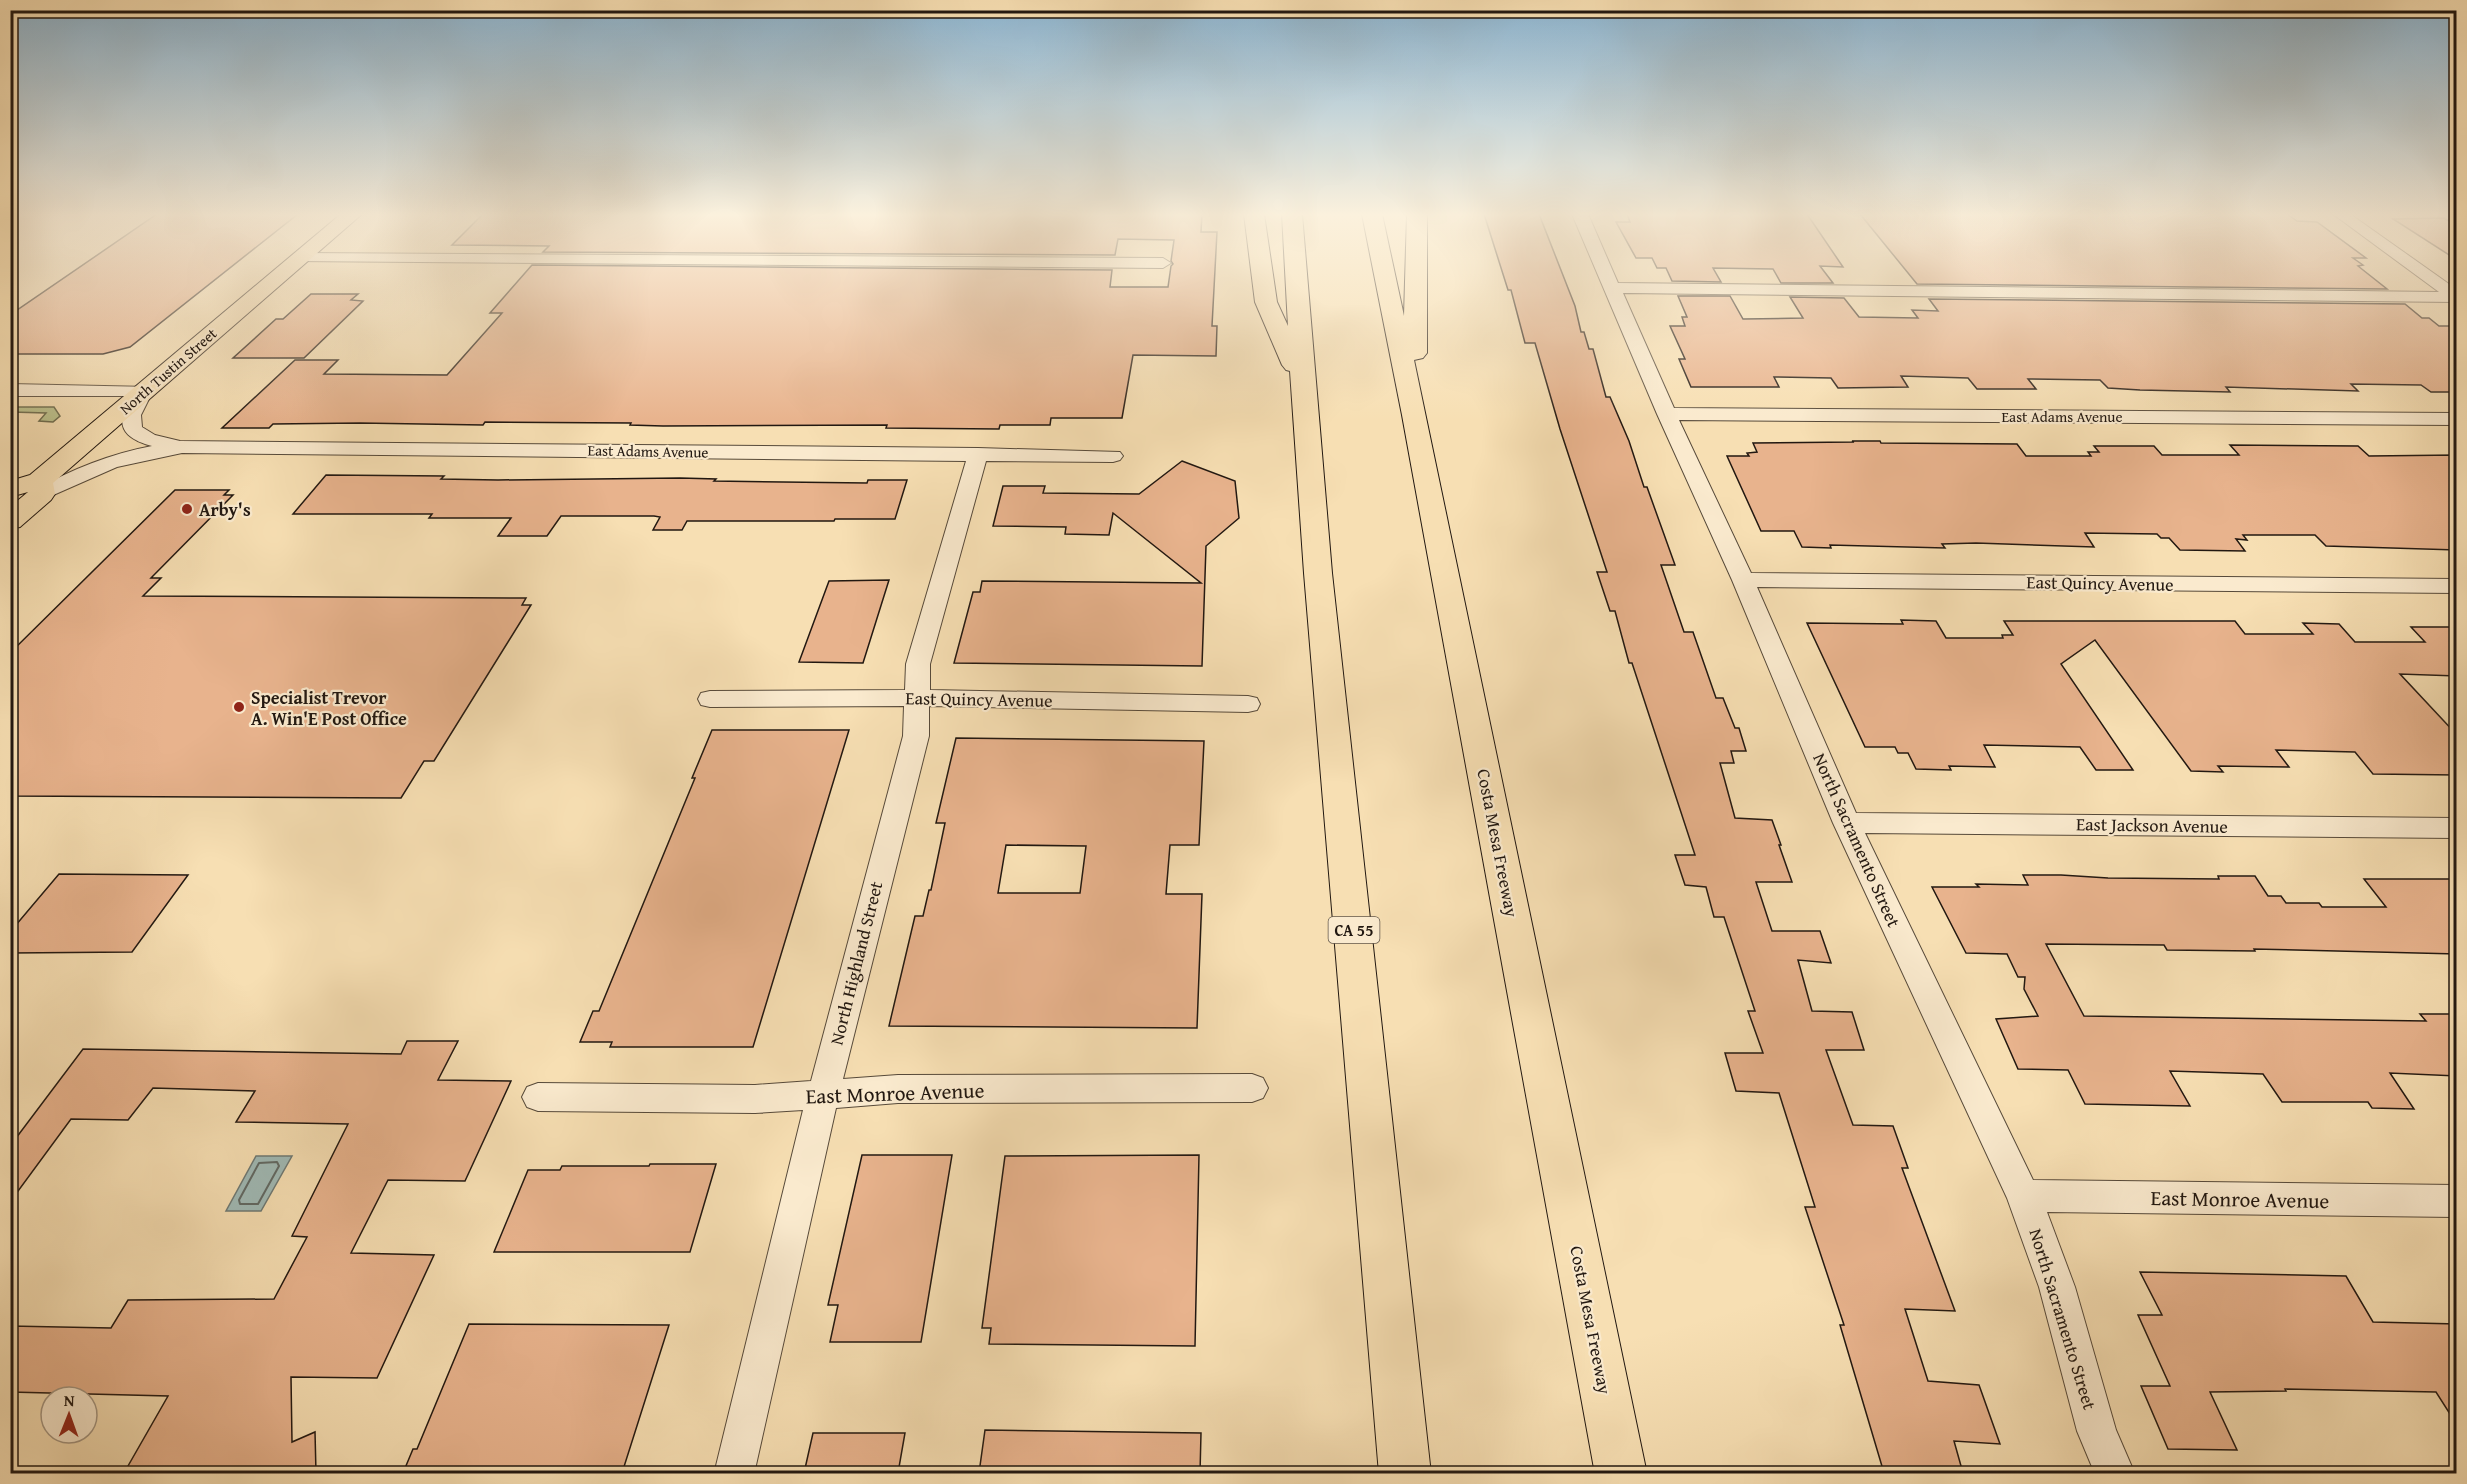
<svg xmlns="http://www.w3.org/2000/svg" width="2467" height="1484" viewBox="0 0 2467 1484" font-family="'Gentium Book Plus',serif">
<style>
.green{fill:#bcc28d;stroke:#6f6d4f;stroke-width:1.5}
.water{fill:#a0bab6;stroke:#6e7974;stroke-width:1.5}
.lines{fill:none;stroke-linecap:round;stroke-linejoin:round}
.shore{stroke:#616964;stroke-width:2}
.building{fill:#e8b38d;stroke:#221811;stroke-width:1.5;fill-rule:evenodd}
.minor-casing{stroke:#574a3a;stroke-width:2}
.primary-casing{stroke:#221811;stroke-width:2}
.motorway-casing{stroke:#221811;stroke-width:2}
.minor{fill:#faeace;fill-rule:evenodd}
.primary{fill:#f7dfb3;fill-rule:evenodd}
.motorway{fill:#f7dfb3;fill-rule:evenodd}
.poi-dot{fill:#8f2418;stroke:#faeace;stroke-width:2}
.labels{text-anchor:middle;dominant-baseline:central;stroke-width:4.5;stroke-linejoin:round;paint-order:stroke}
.far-street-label{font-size:15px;fill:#221811;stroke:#faeace}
.shield{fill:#faeace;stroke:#63574a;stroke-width:1.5}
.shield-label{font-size:16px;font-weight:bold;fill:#221811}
.poi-label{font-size:18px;font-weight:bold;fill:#221811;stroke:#faeace;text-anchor:start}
.street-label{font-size:18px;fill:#221811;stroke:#faeace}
.near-street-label{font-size:21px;fill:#221811;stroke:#faeace}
</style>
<rect width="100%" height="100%" fill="#f7dfb3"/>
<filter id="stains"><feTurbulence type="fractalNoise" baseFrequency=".00333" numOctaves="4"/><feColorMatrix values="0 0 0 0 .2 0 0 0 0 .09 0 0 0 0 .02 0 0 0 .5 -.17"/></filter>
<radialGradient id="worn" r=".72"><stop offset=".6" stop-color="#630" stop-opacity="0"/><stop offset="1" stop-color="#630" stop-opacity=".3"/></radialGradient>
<!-- green -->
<polygon class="green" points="11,407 54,407 60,416 53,422 39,421 46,413 11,412"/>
<!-- water -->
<polygon class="water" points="256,1156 292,1156 261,1211 226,1211"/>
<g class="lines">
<!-- shore -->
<polygon class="shore" points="277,1162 279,1166 258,1204 240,1204 239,1200 259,1163"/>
</g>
<!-- building -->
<g class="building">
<polygon points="157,214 298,214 130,347 103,354 10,354 10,315"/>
<polygon points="483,214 1202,214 1201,232 1217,232 1212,326 1217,326 1216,356 1133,355 1122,418 1051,418 1050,425 1000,425 999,429 886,428 887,425 663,426 630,425 631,423 485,422 483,425 360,423 273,424 269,428 222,428 295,360 338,360 324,374 447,375 502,313 490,313 532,265 1112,270 1110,287 1168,287 1171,266 1173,264 1171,261 1174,240 1118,239 1115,255 543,252 549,246 452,245"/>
<polygon points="1484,214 1539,214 1575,306 1581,332 1584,332 1589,349 1593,349 1606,397 1610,397 1629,441 1644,487 1647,487 1675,565 1661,565 1684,632 1693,632 1716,698 1723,698 1735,728 1739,728 1746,751 1731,751 1734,763 1720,763 1735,818 1772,820 1781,845 1779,845 1792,882 1756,882 1772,931 1820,931 1831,963 1798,960 1812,1011 1852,1012 1864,1050 1826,1050 1853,1125 1893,1126 1908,1168 1902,1168 1955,1311 1905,1309 1928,1381 1979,1385 2000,1444 1954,1441 1963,1473 1884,1473 1840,1325 1844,1325 1805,1207 1815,1207 1779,1093 1736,1091 1725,1053 1763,1053 1748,1011 1755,1011 1724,917 1714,917 1706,887 1685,885 1675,855 1695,855 1632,663 1629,663 1615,611 1610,611 1597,572 1607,572 1560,429 1535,343 1525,343 1511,290 1508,290"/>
<polygon points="1627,214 1807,214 1843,267 1820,266 1833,283 1781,283 1773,269 1713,268 1721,282 1672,281 1666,268 1657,268 1652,258 1636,258 1616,222 1630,222"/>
<polygon points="1860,214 2287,214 2297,221 2317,222 2366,258 2353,258 2363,265 2358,266 2387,289 1917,284"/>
<polygon points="2444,218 2457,226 2457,260 2393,219"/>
<polygon points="311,294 358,294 351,300 363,301 304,358 233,358 276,319 283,319"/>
<polygon points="1678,296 1730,296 1743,319 1803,318 1790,297 1844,298 1859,317 1918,318 1912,310 1938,311 1929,299 2405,304 2422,318 2429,318 2439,326 2457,326 2457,392 2431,392 2421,385 2351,384 2358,391 2226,387 2230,392 2140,390 2108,388 2100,380 2028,379 2036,389 1977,389 1968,378 1901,376 1908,387 1838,388 1831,378 1774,377 1779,387 1691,387 1679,359 1685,359 1670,326 1685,326 1682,317 1687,317"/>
<polygon points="1852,441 1880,441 1881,443 2017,444 2026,456 2091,456 2088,452 2099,452 2094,446 2154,446 2162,455 2239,455 2230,445 2358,446 2369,456 2457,455 2457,550 2326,546 2315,535 2243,535 2247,540 2236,539 2245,551 2180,550 2169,538 2161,538 2157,534 2085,533 2094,547 1976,543 1942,544 1945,548 1830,545 1831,548 1802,547 1794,531 1761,531 1727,456 1749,456 1747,453 1757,452 1753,443 1854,442"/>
<polygon points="1182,461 1235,481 1239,518 1206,546 1202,666 954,663 973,592 980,592 982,581 1201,583 1113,513 1109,535 1065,534 1066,527 993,526 1003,486 1045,486 1043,493 1139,494"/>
<polygon points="326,475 444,476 441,479 498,480 680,478 716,479 714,481 867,483 868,480 907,480 895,519 835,519 834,521 687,521 682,530 653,530 660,517 654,516 561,516 547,536 498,536 511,518 429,518 432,514 293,514"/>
<polygon points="175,490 229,490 224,495 233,495 151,578 161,578 143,596 526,598 522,605 531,605 434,761 424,761 401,798 10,796 10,653"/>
<polygon points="889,580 863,663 799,662 829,581"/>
<polygon points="1901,620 1936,621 1946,638 2003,638 2002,635 2013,635 2004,621 2235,621 2245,634 2313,634 2303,623 2339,624 2355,642 2425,642 2411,627 2457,627 2457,676 2400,674 2457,735 2457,775 2373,774 2355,752 2276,750 2289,767 2218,766 2223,772 2191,771 2095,640 2061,664 2133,770 2096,770 2080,747 1984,745 1995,767 1949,766 1951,770 1916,769 1908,753 1898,753 1895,747 1865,747 1807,623 1903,624"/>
<polygon points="712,730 849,730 753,1047 610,1047 612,1042 580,1042 593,1011 599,1011 695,778 692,778"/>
<path d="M956,738L1204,741L1199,845H1170L1166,894H1202L1197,1028L889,1026L915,916H923L929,890H931L945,823H936ZM1006,845L1086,846L1080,893H998Z"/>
<polygon points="59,874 188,875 132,952 10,953 10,932"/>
<polygon points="2023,875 2061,875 2108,878 2219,879 2218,876 2255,876 2268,896 2281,896 2286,903 2319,903 2322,907 2386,907 2364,879 2457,879 2457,954 2254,949 2255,951 2167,950 2164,945 2046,944 2084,1016 2426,1021 2420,1014 2457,1014 2457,1076 2390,1073 2414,1109 2372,1108 2368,1102 2282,1102 2263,1074 2170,1071 2190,1106 2085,1104 2068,1070 2018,1069 1996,1019 2038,1016 2024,989 2025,977 2018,977 2007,954 1966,953 1932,887 1979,887 1976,884 2028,885"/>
<polygon points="407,1041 458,1041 438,1080 511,1081 465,1181 388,1180 351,1253 434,1255 377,1378 291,1377 292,1442 315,1432 316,1473 124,1473 168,1396 10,1392 10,1326 111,1328 128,1300 274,1299 307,1237 292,1236 348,1124 236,1122 255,1091 153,1088 128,1120 71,1119 10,1202 10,1146 83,1049 401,1054"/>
<polygon points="862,1155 952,1155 921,1342 830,1342 838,1305 828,1305"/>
<polygon points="1199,1155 1195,1346 989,1344 991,1328 982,1328 1005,1156"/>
<polygon points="650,1164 716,1164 690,1252 494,1252 528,1170 560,1170 562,1166 649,1166"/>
<polygon points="2140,1272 2346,1276 2373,1322 2457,1324 2457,1425 2436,1392 2285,1389 2286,1391 2210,1392 2237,1450 2168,1449 2141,1386 2170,1386 2138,1315 2162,1315"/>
<polygon points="469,1324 669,1325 622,1473 403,1473 413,1449 417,1449"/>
<polygon points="985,1430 1201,1433 1200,1473 979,1473"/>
<polygon points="813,1433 905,1433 898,1473 804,1473"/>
</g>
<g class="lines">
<defs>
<g id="minor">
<polygon points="1572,214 1588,214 1618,283 2439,292 2333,214 2350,214 2456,289 2456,302 1623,293 1674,408 2456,413 2456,425 1679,420 1751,573 2456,579 2456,593 1757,587 1856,813 2456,818 2456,838 1865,833 2033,1180 2456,1185 2456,1217 2047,1212 2075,1287 2116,1430 2135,1474 2095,1474 2077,1431 2039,1287 2007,1198 1833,823 1732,580 1657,414"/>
<polygon points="300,253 1163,258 1171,263 1163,268 294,261 292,258 294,255"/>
<path d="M10,384L151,387L153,391L141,415L142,427L155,435L180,441L978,448L1120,452L1123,456L1120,460L1113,462L986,461L930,664V690L1248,696L1257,698L1260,704L1257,710L1248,712L929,706V736L843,1079L898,1075L1252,1074L1263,1078L1268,1088L1263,1098L1252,1102L898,1103L836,1108L754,1474H714L803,1110L755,1113L538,1111L527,1107L522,1097L527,1087L538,1083L755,1085L811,1081L903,736L904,706L710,707L701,705L698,699L701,693L710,691L905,690L906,664L966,461L182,453L117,467L42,500L35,498L32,494L35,490C72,469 110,454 152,446C122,438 114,424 131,396H10Z"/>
</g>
<polygon id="primary" points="341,214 362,214 53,483 55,494 51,500 20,527 10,529 10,507 28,492 10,497 10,481 30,475"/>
<g id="motorway">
<polygon points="1244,214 1264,214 1277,302 1288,326 1282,214 1302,214 1332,573 1431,1474 1379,1474 1304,573 1290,371 1286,370 1282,365 1255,302"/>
<polygon points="1362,214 1382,214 1404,316 1407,214 1427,214 1427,353 1423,358 1414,360 1647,1474 1595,1474 1402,415"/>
</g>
</defs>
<!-- minor casing -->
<use href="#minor" class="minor-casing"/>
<!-- primary casing -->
<use href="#primary" class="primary-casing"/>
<!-- motorway casing -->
<use href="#motorway" class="motorway-casing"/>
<!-- minor -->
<use href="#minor" class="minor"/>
<!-- primary -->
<use href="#primary" class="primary"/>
<!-- motorway -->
<use href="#motorway" class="motorway"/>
</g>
<!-- sky -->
<linearGradient id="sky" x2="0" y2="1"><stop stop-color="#8bb6d4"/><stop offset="0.51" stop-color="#fbf1dd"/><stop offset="1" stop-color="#fbf1dd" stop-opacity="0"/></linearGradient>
<rect width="2467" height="421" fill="url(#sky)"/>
<!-- markers -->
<g class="poi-dot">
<circle cx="187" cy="509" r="6"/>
<circle cx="239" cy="707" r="6"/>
</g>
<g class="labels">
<!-- far-street labels -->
<g class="far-street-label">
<text transform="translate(168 371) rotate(-41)">North Tustin Street</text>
<text x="2062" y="416">East Adams Avenue</text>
<text transform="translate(648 451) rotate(1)">East Adams Avenue</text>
</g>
<!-- shield labels -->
<rect class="shield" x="1328.5" y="917" width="51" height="26" rx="4.5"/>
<g class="shield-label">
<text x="1354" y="930">CA 55</text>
</g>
<!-- poi labels -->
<g class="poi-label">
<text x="199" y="509">Arby's</text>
<text x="251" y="697">Specialist Trevor<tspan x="251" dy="21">A. Win'E Post Office</tspan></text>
</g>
<!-- street labels -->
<g class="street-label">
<text transform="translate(2100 583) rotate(1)">East Quincy Avenue</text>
<text transform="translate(979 699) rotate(1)">East Quincy Avenue</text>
<text transform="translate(2152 825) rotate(1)">East Jackson Avenue</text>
<text transform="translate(1857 840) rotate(66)">North Sacramento Street</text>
<text transform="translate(1498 843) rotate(79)">Costa Mesa Freeway</text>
<text transform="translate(856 963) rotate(-76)">North Highland Street</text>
<text transform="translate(2063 1319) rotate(73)">North Sacramento Street</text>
<text transform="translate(1591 1320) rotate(79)">Costa Mesa Freeway</text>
</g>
<!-- near-street labels -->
<g class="near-street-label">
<text transform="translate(895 1093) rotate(-2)">East Monroe Avenue</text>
<text transform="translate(2240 1199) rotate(1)">East Monroe Avenue</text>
</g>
</g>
<!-- margin -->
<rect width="2467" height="1484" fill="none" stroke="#f7dfb3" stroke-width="36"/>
<rect x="12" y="12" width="2443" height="1460" fill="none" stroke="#221811" stroke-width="3"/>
<rect x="18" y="18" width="2431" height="1448" fill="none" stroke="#221811" stroke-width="1.5"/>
<!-- north arrow -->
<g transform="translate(69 1415) rotate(1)"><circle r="28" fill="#faeace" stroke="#a49682" stroke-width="1.5"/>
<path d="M0-4.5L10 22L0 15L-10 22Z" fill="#8f2418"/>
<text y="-9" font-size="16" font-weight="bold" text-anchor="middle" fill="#221811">N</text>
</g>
<rect width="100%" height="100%" filter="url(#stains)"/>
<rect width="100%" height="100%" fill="url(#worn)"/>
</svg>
